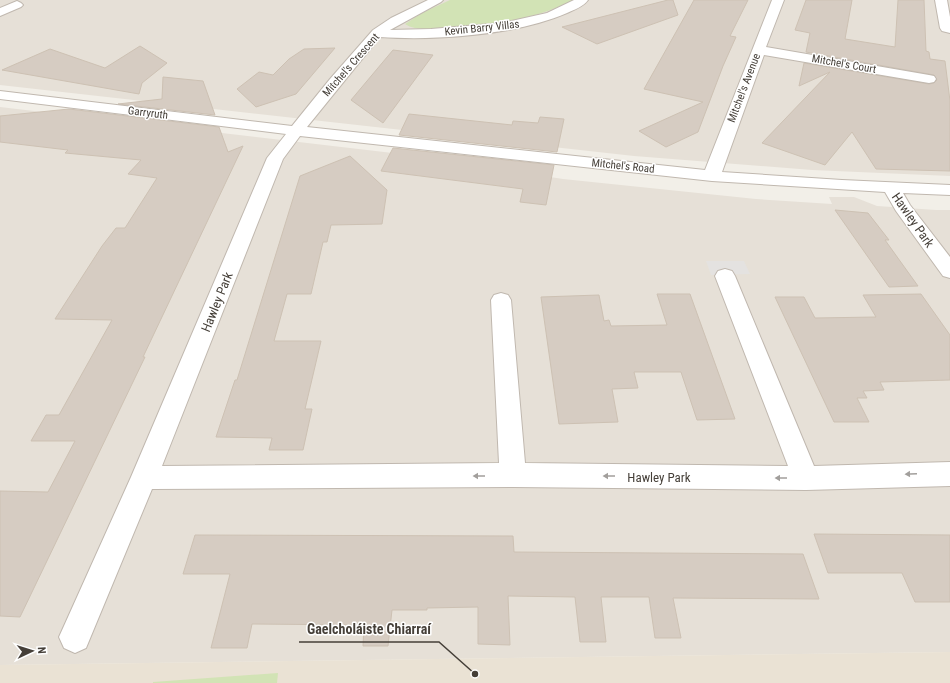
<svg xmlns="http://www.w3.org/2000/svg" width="950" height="683" viewBox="0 0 950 683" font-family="'Roboto Condensed',sans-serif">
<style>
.residential{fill:#e6e0d7}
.education{fill:#eae2d4}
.green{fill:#d2e3b5}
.parking{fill:#e4e2e0}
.building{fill:#d6ccc2;stroke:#cdc1b3}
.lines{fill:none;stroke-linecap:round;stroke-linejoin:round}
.minor-casing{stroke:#c0b8af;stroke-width:2}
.minor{fill:#fff;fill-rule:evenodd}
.oneway{fill:#a29f9c}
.labels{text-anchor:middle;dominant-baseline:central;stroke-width:3;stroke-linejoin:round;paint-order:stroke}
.far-street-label{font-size:11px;fill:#453f38;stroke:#fff}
.street-label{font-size:13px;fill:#453f38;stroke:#fff}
.leader{fill:none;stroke:#453f38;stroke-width:1.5}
.callout-dot{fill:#453f38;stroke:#fff;stroke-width:1.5}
.callout-label{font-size:14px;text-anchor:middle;font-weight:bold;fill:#453f38;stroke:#fff;stroke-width:3;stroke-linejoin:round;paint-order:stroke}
</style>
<rect width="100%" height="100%" fill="#f2efe8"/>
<!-- residential -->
<g class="residential">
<polygon points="0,0 950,0 950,176 812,170 634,156 0,85"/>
<polygon points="0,107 401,154 563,179 756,199 832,204 829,197 854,197 877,206 936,210 950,210 950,652 0,665"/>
</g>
<!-- education -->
<polygon class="education" points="950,652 950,683 0,683 0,665"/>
<!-- green -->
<g class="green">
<path d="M450,0H574C533,20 489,26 444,28C432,29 415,31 405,24L422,13Z"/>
<polygon points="278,673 277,683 153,683 153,682"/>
</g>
<!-- parking -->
<polygon class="parking" points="706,261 744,261 750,274 711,275"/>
<!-- building -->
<g class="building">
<polygon points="668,0 673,0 678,15 597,44 562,27"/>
<polygon points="694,0 748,0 730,36 736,37 723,66 698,132 666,147 639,131 703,102 644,89"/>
<polygon points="806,0 852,0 845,39 895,47 898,0 924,0 926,51 929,52 930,59 945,61 950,101 950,171 876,169 852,132 825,165 762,143 830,72 799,86 804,63 929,84 934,83 937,80 934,75 806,52 810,33 795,30"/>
<polygon points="140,46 167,63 142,83 139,94 2,70 50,49 105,68"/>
<polygon points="335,48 296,94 256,107 237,89 259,72 273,75 289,59 304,49"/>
<polygon points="393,50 433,55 383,123 351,100"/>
<polygon points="163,77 203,81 215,115 118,104 162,99"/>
<polygon points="69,109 219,127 228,152 243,146 143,357 145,357 20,617 0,616 0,491 48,492 75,441 31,441 46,415 59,415 112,320 55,319 102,246 116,228 125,228 157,178 128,174 141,160 65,153 68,150 0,142 0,116"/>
<polygon points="409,114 512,125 513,121 538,123 540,117 564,119 557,152 399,135"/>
<polygon points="393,148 554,165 546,205 520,202 523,189 381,171"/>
<polygon points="350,156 387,190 382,224 331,225 327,242 323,242 311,294 287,294 274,341 321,341 305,409 312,409 303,450 269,450 272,438 216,437 235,380 237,380 300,176"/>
<polygon points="835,210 868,213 889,240 885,240 918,286 889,287"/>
<polygon points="657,294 690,294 735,419 697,420 681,372 634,372 638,388 612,389 618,422 559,424 541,297 599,295 604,321 609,320 611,326 667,325"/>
<polygon points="921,294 950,335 950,380 880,382 884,390 863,391 867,398 857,398 869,422 834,422 775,297 804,297 815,318 876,317 863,295"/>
<polygon points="814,534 950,535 950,602 915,602 902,573 828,573"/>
<polygon points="195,535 513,536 514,552 803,554 819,599 673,598 681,638 655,638 649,597 601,597 606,642 580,642 575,597 508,596 510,645 478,644 478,607 427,608 427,610 392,610 388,646 363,646 364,625 252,624 247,648 211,648 230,574 183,574"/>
</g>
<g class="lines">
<defs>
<g id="minor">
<path d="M428,0H443L441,2L390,30L431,29L502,23L547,13L574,0H588C584,6 574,10 567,13C516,35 436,41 380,37L307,127L705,170L772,0H784L766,47L929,75L934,76L936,79L934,82L929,83L764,55L722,172L842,180L950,185V195L903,193L910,205L950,257V278L943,276L896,211L885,192L712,181L300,136L283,159L162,466L499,463L491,300L494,295L501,293L508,295L511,300L525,463L788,466L715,276L718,271L725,269L732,271L735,276L814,466L950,462V486L806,490L513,487L152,489L86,648L75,653L64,648L59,637L64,626L131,477L267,158L286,134L0,99V91L292,126L330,79L373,30L391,18Z"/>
<polygon points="935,0 947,0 950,17 950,33 942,31 940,28"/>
<polygon points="17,1 21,3 23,5 21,7 0,16 0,8"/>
</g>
</defs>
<!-- minor casing -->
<use href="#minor" class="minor-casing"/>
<!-- minor -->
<use href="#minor" class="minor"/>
</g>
<!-- one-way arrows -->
<defs><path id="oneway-solid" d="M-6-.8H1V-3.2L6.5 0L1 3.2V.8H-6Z"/></defs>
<g class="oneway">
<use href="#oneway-solid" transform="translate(911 474) rotate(178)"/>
<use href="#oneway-solid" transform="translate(479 476) rotate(180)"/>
<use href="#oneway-solid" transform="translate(609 476) rotate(-180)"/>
<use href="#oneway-solid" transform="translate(781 478) rotate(-180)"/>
</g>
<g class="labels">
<!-- far-street labels -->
<g class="far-street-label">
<text transform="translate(482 28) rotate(-6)">Kevin Barry Villas</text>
<text transform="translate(844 64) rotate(10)">Mitchel's Court</text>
<text transform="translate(351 65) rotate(-49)">Mitchel's Crescent</text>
<text transform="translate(744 88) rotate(-69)">Mitchel's Avenue</text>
<text transform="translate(148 113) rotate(7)">Garryruth</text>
<text transform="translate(623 166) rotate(6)">Mitchel's Road</text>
</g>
<!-- street labels -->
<g class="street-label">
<text transform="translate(913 220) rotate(55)">Hawley Park</text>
<text transform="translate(217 302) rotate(-68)">Hawley Park</text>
<text x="659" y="477">Hawley Park</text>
</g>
</g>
<!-- callouts -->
<path class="leader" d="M475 674L439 642H299"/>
<circle class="callout-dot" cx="475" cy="674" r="4"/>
<g class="callout-label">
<text x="369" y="634">Gaelcholáiste Chiarraí</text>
</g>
<!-- north arrow -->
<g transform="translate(32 651) rotate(86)" stroke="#ffffff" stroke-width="3" paint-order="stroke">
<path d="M0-3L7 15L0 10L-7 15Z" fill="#453f38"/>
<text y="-6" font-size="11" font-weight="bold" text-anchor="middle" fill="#453f38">N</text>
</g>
</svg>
